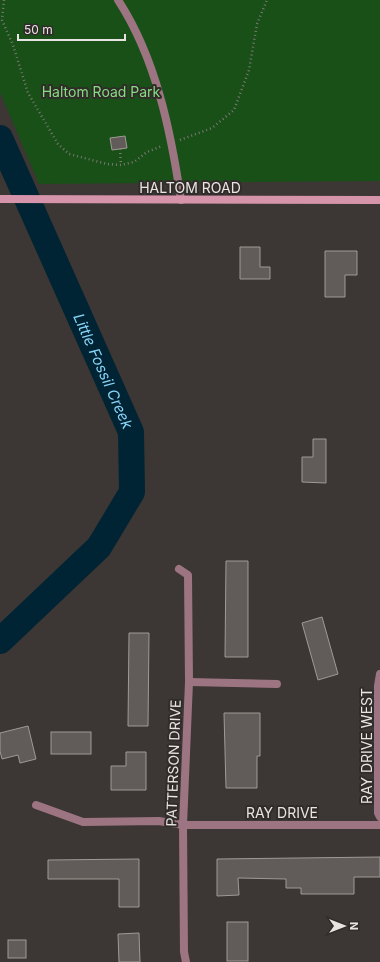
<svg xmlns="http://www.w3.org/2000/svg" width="380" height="962" viewBox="0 0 380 962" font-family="Inter,sans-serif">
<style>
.green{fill:#185017}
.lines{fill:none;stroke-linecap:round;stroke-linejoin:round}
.river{stroke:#002433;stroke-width:26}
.building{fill:#615c59;stroke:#a09a96}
.path{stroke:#7c7775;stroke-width:2.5;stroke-dasharray:1 3;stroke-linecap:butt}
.lane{stroke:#9d7481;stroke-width:8}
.street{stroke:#9d7481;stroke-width:8}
.secondary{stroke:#d694aa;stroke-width:8}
.labels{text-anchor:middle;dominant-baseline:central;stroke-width:4;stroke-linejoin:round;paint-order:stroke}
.park-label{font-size:14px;fill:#84dc80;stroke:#312c2a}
.street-label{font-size:14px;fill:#e8e4e3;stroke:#312c2a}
.water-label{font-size:15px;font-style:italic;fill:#87d3f8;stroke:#312c2a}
</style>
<rect width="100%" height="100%" fill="#3c3734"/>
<!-- green -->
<polygon class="green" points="0,0 380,0 380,181 39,184 0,92"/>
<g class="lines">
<!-- river -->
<path class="river" id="s1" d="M0,138L131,432L132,492L99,547L0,641"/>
</g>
<!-- building -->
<g class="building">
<polygon points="125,136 127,148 112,150 110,138"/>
<polygon points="240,247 260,247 260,267 270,267 270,279 240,279"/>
<polygon points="325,251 357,251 357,275 345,275 345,297 325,297"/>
<polygon points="313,439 326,439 326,483 302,482 302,457 313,457"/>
<polygon points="226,561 248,561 248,657 225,657"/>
<polygon points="322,617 338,674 318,680 302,623"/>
<polygon points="129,633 149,633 148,726 128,726"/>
<polygon points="224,713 260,713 260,756 257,756 257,788 226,788"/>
<polygon points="28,726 36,759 20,763 18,755 2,759 0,751 0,733"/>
<rect x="51" y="732" width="40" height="22"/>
<polygon points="126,752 146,752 146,790 111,790 111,766 126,766"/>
<polygon points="380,857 380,877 354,877 354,894 301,894 301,888 286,888 286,879 238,878 239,895 217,896 217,859"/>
<polygon points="139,859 139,907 119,907 119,879 48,879 48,860"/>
<rect x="227" y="922" width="21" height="39"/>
<polygon points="139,933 140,962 119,962 118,934"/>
<rect x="8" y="940" width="18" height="18"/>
</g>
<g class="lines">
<!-- path -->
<g class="path">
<polyline points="4,0 2,20 13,45 28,93 58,144 69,154 107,164 121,165 134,162 147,152 162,146"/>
<polyline points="180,140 212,128 234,110 249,70 257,24 267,0"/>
<polyline points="120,149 121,165"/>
</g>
<!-- lane -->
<path class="lane" d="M118,0C156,58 171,132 181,200"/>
<!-- street -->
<g class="street">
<polyline points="179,569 188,575 189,682 183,825 184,952 186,962"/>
<polyline points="380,674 378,686 378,813 380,817"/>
<polyline points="189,682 277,684"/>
<polyline points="36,805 83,822 159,821 183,825 380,825"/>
</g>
<!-- secondary -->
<polyline class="secondary" points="0,199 380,200"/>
</g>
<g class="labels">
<!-- park labels -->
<g class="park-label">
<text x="101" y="91">Haltom Road Park</text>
</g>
<!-- street labels -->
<g class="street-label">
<text x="190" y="187">HALTOM ROAD</text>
<text transform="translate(366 746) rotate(-90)">RAY DRIVE WEST</text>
<text transform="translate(173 763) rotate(-88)">PATTERSON DRIVE</text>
<text x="282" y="812">RAY DRIVE</text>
</g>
<!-- water labels -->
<g class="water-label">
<text stroke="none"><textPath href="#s1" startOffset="255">Little Fossil Creek</textPath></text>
</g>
</g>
<!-- north arrow -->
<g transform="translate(344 926) rotate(90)" stroke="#312c2a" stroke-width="3" paint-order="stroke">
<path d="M0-3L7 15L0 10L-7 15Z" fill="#e8e4e3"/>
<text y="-6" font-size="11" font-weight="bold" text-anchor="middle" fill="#e8e4e3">N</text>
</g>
<!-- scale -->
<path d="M18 34v6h107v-6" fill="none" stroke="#e8e4e3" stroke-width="2"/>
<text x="24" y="34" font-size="12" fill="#e8e4e3" stroke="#312c2a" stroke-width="3" paint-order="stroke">50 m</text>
</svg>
